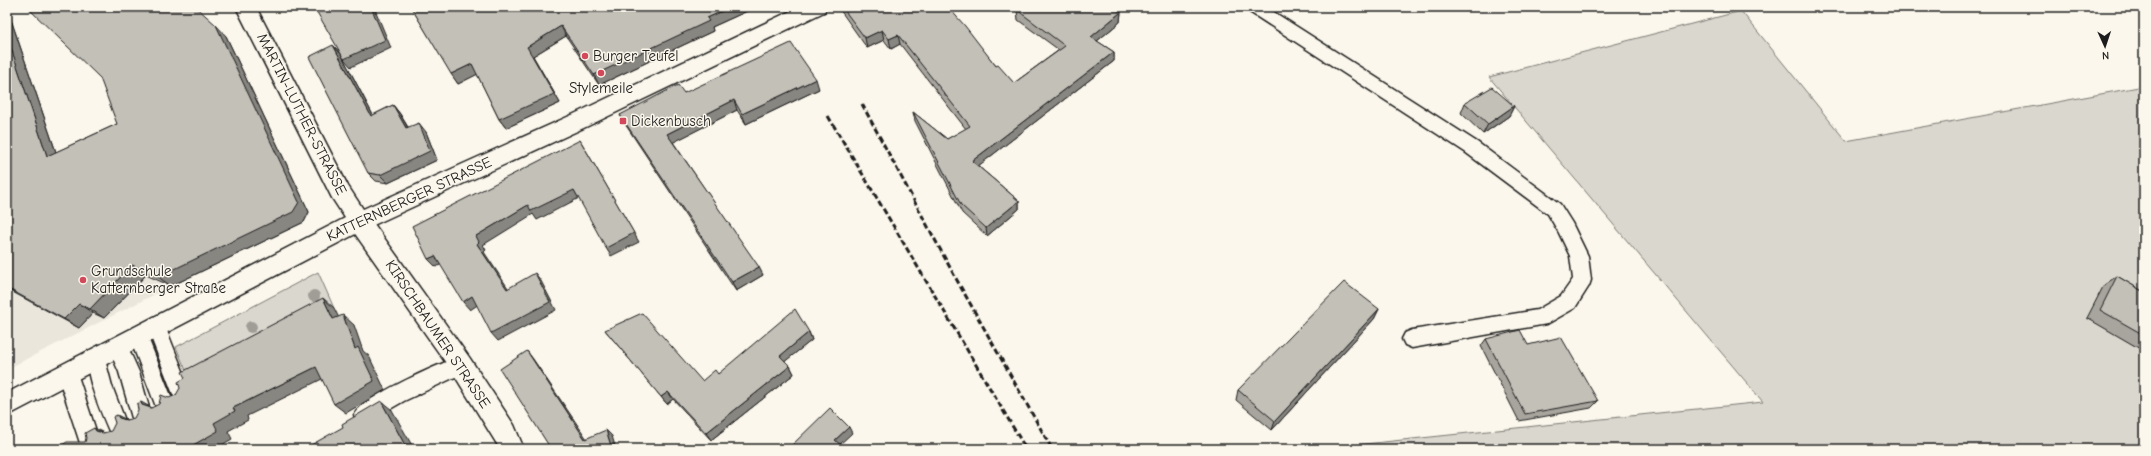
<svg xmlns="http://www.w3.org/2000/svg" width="2151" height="456" viewBox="0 0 2151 456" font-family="'Comic Neue',sans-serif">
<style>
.built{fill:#eae6dc}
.green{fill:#dad7ce;stroke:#7b7a75}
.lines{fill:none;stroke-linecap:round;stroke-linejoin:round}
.service-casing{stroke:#1c1c1c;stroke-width:3}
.minor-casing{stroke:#1c1c1c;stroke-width:3}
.tertiary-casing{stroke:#1c1c1c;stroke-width:3}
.service{fill:#fbf7ec;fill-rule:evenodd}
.minor{fill:#fbf7ec;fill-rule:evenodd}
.tertiary{fill:#fbf7ec;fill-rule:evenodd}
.rail{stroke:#1c1c1c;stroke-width:3;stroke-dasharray:6 3;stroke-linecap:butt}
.tree{fill:#a09d97}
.wall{fill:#a8a59e;stroke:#1c1c1c}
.shaded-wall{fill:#888681;stroke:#1c1c1c}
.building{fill:#c3c0b8;stroke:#1c1c1c}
.poi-dot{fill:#d1495b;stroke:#fbf7ec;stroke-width:1.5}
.labels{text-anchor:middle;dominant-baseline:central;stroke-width:3;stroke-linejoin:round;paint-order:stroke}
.poi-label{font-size:15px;fill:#1c1c1c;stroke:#fbf7ec;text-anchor:start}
.street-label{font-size:15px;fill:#1c1c1c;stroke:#fbf7ec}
</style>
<rect width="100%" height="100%" fill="#fbf7ec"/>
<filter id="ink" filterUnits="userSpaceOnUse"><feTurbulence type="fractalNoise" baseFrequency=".025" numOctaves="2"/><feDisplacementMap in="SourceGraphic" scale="8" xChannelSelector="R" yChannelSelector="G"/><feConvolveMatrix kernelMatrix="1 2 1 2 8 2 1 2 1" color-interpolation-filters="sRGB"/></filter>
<g filter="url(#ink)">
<!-- built -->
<polygon class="built" points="7,203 171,286 7,369"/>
<!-- green -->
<g class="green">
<polygon points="1741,11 1846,141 2144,86 2144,449 1317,449 1763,402 1489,77"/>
<polygon points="318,272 334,308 196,381 194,389 176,347"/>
</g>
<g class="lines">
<defs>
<g id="service">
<polygon points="1246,7 1266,7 1477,142 1560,204 1572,223 1588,256 1591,280 1589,286 1575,308 1547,324 1412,348 1405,345 1402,339 1405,333 1412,330 1537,310 1561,296 1573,279 1570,256 1559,233 1548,214 1465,152 1248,11"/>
<polygon points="156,318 163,321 193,396 190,402 183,405 176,402 147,327 149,321"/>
<polygon points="138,327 145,330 175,406 172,412 165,415 158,412 129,336 131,330"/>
<polygon points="118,338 125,341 139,372 152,418 149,425 142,427 135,425 132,418 119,372 108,347 111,341"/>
<path d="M96,349L103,352L112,386L129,431L126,438L119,440L112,438C104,419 81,370 89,352Z"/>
<path d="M461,356L468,359L471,365L468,371L404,401L364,424L357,422L354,415C362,397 440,364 461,356Z"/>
<polygon points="67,364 74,367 77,373 101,446 100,449 82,449 81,446 57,373 60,367"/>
</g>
<polygon id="minor" points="359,212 367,214 469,357 514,425 524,449 500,449 453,373 351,228 348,221 351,214"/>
<polygon id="tertiary" points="236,7 256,7 348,186 363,209 574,114 799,7 827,7 824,12 588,126 367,228 7,416 7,393 345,218 332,198"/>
</defs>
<!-- service casing -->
<use href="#service" class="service-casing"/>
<!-- minor casing -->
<use href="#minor" class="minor-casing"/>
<!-- tertiary casing -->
<use href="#tertiary" class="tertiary-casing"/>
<!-- service -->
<use href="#service" class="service"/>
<!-- minor -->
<use href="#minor" class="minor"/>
<!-- tertiary -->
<use href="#tertiary" class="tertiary"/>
<!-- rail -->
<g class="rail">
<polyline points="862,104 954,275 1052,449"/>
<polyline points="828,116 1026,449"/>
</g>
</g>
<!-- trees -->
<g class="tree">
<circle cx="314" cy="296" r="6"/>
<circle cx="251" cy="327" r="6"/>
</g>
<!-- wall -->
<g class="wall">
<polygon points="411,7 756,7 712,27 713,31 599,85 566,36 533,56 560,103 506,128 499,119 477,74 458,84"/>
<polygon points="838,7 948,7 996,66 1014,83 1059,50 1018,20 1017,10 1121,12 1120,22 1097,41 1114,52 1114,61 978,166 1019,201 1019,209 987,236 962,213 915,121 913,112 947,139 966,129 900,44 891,49 884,40 867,48"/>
<polygon points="7,8 56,152 117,124 226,36 309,212 304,222 171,286 146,275 104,318 93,313 79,328 7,289"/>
<polygon points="333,45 341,54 373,115 393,105 400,114 408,127 426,132 437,160 388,183 376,181 368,173"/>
<polygon points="819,89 746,124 737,110 673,142 763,275 736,291 625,124 620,115 684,93"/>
<polygon points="1465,103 1514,106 1509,116 1483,134 1461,113"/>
<polygon points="2117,276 2144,292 2144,348 2142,350 2087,318 2104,285"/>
<polygon points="1379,309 1374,319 1272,430 1236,400 1238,390"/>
<polygon points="605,330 702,381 809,332 812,340 785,361 790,366 794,374 711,440 673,399 667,404"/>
<polygon points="1486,339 1528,345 1598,401 1591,408 1519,421 1481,346"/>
</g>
<!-- shaded-wall -->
<g class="shaded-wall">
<polygon points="371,7 374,7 391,48 351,67 344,59"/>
<polygon points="731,7 756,7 712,27 713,31 599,85 594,75 707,18"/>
<polygon points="7,8 61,167 47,156 7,36"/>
<polygon points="1121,12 1120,22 1091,46 1091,37"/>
<polygon points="216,25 226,36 309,212 304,222 171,286 158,277"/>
<polygon points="561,26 566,36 533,56 560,103 506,128 499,119 527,47"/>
<polygon points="882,30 884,40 867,48 865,38"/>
<polygon points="898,35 900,44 891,49 889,39"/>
<polygon points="333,45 341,54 378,125 371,116"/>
<polygon points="1114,52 1114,61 973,170 972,161"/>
<polygon points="472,64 478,74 458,84 451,74"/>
<polygon points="816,79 819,89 746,124 742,114"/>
<polygon points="734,100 737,110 672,143 667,134"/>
<polygon points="393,105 400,114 413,137 406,128"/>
<polygon points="1514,106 1509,116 1483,134 1488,124"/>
<polygon points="419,123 426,132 437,160 388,183 380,175"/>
<polygon points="580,140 639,242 611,256 606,248"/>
<polygon points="574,190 579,198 537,220 533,214 483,245 486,250 484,252 514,297 507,289 477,244 476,236 528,205"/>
<polygon points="1019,201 1019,209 987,236 986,228"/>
<polygon points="435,256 442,264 436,267 428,259"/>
<polygon points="132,265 146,275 104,318 90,309"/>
<polygon points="759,267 763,275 736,291 732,282"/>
<polygon points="535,273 541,281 556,310 498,341 491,333"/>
<polygon points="472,296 479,304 470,310 463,302"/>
<polygon points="323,298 334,308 344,328 333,319"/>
<polygon points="79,304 93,313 79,328 64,319"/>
<polygon points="1379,309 1374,319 1272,430 1275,421"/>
<polygon points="343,315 354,325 363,351 369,356 385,390 346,413 334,404 355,349"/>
<polygon points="809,332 812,340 783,363 780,356"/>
<polygon points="527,351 533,359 591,445 585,439"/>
<polygon points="790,366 794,374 711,440 706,433"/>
<polygon points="316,367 328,376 247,416 248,420 228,431 232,439 215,449 186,449 214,423 233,408"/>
<polygon points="668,392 673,399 667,404 661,397"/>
<polygon points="381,401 392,410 414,449 407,449"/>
<polygon points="141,402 156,410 142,405"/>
<polygon points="117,415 133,423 119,418"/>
<polygon points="849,427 852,433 838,446 835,440"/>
<polygon points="94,428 110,436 96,431"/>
<polygon points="606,430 612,436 616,449 612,449"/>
</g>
<!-- building -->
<g class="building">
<polygon points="27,7 196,7 216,25 299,202 293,212 158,277 132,265 90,309 79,304 64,319 7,288 7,36 47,156 117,124 100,78"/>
<polygon points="314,7 371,7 385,40 344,59"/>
<polygon points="411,7 731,7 707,18 709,21 594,75 561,26 527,47 554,94 499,119 472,64 451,74"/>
<polygon points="842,7 948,7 965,26 996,66 998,65 1014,83 1065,46 1017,10 1021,7 1109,7 1121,12 1091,37 1114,52 972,161 1019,201 986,228 961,205 913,112 947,139 970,126 898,35 889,39 882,30 865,38"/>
<polygon points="791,43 816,79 742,114 734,100 667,134 759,267 732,282 620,115 678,85 684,93"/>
<polygon points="333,45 371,116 393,105 406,128 419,123 430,151 380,175 368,173 309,57"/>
<polygon points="1492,87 1514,106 1488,124 1465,103"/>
<polygon points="580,140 634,233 606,248 574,190 531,211 528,205 476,236 479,242 477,244 507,289 535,273 550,302 491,333 472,296 463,302 435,256 428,259 412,226"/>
<polygon points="2117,276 2144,292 2144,335 2100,310"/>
<polygon points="1344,282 1379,309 1275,421 1238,390"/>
<polygon points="323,298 333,319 343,315 355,349 358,347 374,381 334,404 316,367 233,408 235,411 214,423 218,431 186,449 55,449 67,442 85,442 86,438 85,433 94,428 96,431 103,433 111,431 115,423 113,417 117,415 119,418 126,420 134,418 138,410 137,404 141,402 142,405 151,408 159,404 161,395 169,398 176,395 180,388 178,382 185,378 182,372"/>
<polygon points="795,309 809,332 780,356 790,366 706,433 668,392 661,397 605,330 642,313 702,381 715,370 718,374"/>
<polygon points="1520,330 1528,345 1561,337 1598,401 1525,414 1486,339"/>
<polygon points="527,351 585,439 606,430 612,449 551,449 500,369"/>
<polygon points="381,401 407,449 304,449 343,427 342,424"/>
<polygon points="830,408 849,427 835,440 845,449 788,449"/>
<polygon points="719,447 722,449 716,449"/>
</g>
</g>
<!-- markers -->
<g class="poi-dot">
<circle cx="585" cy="56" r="4"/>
<circle cx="601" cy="73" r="4"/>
<rect x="619" y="117" width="8" height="8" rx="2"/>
<circle cx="83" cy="280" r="4"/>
</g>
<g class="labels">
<!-- poi labels -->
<g class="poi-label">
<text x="593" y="56">Burger Teufel</text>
<text x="601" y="88" text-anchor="middle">Stylemeile</text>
<text x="631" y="121">Dickenbusch</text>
<text x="91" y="271">Grundschule<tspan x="91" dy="17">Katternberger Straße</tspan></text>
</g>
<!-- street labels -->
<g class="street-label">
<text transform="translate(302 114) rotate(63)">MARTIN-LUTHER-STRASSE</text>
<text transform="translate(409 199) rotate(-25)">KATTERNBERGER STRASSE</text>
<text transform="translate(438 334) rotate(56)">KIRSCHBAUMER STRASSE</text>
</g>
</g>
<!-- margin -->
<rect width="2151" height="456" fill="none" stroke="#fbf7ec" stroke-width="24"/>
<rect x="12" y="12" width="2127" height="432" fill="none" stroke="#1c1c1c" stroke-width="1.5" filter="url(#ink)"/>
<!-- north arrow -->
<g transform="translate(2105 46) rotate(177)" stroke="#fbf7ec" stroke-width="3" paint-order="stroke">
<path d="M0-3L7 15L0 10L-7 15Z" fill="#1c1c1c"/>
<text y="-6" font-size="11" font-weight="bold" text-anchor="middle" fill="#1c1c1c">N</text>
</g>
</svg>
